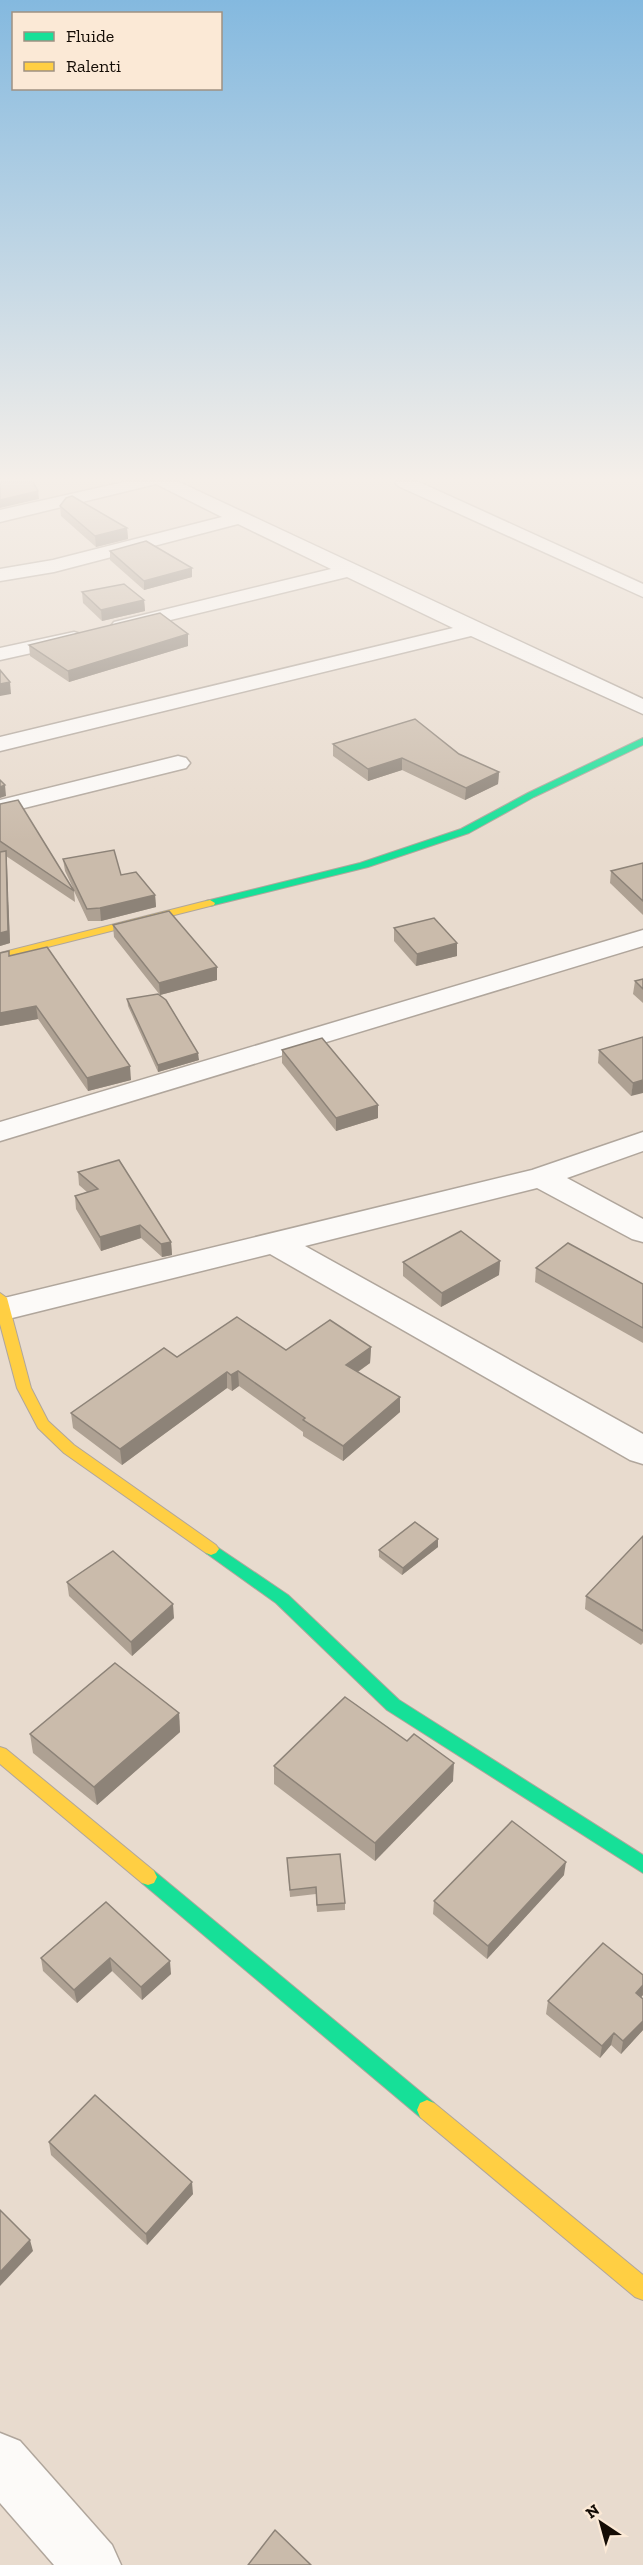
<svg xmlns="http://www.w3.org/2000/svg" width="643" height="2565" viewBox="0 0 643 2565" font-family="'Zilla Slab',serif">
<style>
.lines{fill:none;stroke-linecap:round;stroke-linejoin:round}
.street-casing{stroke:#b0a69c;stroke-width:3}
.fast-casing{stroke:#b0a69c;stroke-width:2}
.slow-casing{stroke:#b0a69c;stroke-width:2}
.street{fill:#fcfaf8;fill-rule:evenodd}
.fast{fill:#16e098;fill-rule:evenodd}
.slow{fill:#ffcf43;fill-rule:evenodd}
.wall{fill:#aea193}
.shaded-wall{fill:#8d8378}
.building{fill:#cabbab;stroke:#8d8378;stroke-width:1.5}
</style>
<rect width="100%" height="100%" fill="#e8dbce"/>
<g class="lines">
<defs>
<g id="street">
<polygon points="124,482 179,482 643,699 643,714 471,636 0,751 0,737 453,628 347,577 121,632 114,630 111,626 114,622 331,569 238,524 54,572 0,581 0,569 53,560 222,517 156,484 0,522 0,510"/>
<polygon points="395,482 419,482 643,584 643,597 398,486"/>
<polygon points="74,632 81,634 84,638 81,642 0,660 0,648"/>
<polygon points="178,756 186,758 190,763 186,768 0,814 0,800"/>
<polygon points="643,930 643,946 0,1141 0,1122"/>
<polygon points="643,1132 643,1151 567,1178 643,1219 643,1242 632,1239 537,1188 305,1246 643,1434 643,1464 630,1460 270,1254 0,1321 0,1299 532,1170"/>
<polygon points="0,2433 20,2441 112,2545 121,2565 54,2565 0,2503"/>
</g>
<g id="fast">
<polygon points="643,738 643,745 534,797 469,833 368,867 210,906 205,903 206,901 360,863 461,829 528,793"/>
<polygon points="211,1543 288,1595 399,1700 643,1855 643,1873 387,1710 276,1603 206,1553 203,1549 206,1545"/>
<polygon points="148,1869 154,1871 434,2103 437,2110 434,2117 427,2120 420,2117 142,1883 139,1877 142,1871"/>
</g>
<g id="slow">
<polygon points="210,900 215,903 214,905 0,959 0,953"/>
<polygon points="0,1293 7,1298 31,1388 48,1421 74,1445 216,1545 219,1549 216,1553 211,1555 206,1553 64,1453 38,1428 17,1388 0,1324"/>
<polygon points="0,1747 6,1749 154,1871 157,1877 154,1883 148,1885 142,1883 0,1764"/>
<polygon points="427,2100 434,2103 643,2275 643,2300 635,2297 420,2117 417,2110 420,2103"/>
</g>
</defs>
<!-- street casing -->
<use href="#street" class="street-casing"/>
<!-- fast casing -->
<use href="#fast" class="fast-casing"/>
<!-- slow casing -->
<use href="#slow" class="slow-casing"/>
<!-- street -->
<use href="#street" class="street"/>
<!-- fast -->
<use href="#fast" class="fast"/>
<!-- slow -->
<use href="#slow" class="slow"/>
</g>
<!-- wall -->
<g class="wall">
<polygon points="60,506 127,528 128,539 96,547 61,516"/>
<polygon points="110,551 192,568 192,577 144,590 110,560"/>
<polygon points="82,592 144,600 145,611 102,621 83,603"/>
<polygon points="29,645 188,646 69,682 30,656"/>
<polygon points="333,744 459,754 499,772 498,784 465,800 402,770 368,781 333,756"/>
<polygon points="0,804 73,888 65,871 63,859 121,875 155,895 156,907 101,921 88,921 74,891 75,902 6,856 10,943 0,946 0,852 1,852 0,852"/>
<polygon points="643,863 643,915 610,883 611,871"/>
<polygon points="113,925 217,980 160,995 199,1060 158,1072 128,1006 127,999 160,995 114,937"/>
<polygon points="394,928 457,956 416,966 394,941"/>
<polygon points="0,953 10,956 131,1080 88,1091 38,1019 0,1026"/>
<polygon points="643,979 643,1003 633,994 635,981"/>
<polygon points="643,1037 631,1096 598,1063 599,1050"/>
<polygon points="282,1050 378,1105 378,1118 336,1131 282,1063"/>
<polygon points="78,1172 171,1242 172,1255 162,1257 141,1238 101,1251 76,1209 75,1196 87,1192 79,1185"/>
<polygon points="500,1261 499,1275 441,1307 403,1276 403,1262"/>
<polygon points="536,1268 643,1284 643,1343 535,1282"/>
<polygon points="371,1347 370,1363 358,1372 400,1397 400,1412 343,1461 303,1436 303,1432 239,1386 232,1391 227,1388 122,1465 73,1428 71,1413 177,1357 286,1350"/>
<polygon points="643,1536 643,1643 641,1645 585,1609 586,1596"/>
<polygon points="438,1547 402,1575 379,1557 379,1550"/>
<polygon points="67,1582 174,1618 132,1656 69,1596"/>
<polygon points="179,1713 180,1732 97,1805 33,1753 30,1734"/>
<polygon points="407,1741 453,1781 375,1861 274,1784 274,1766"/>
<polygon points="287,1858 345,1903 345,1910 317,1912 316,1894 290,1897"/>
<polygon points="564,1875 487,1959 433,1914 434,1901"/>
<polygon points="106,1902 171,1974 142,2000 112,1971 77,2003 43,1971 41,1958"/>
<polygon points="643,1975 643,1995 641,1997 643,1999 643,2030 621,2054 611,2045 600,2058 546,2014 548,2001"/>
<polygon points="49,2142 193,2194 147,2245 51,2155"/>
</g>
<!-- shaded-wall -->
<g class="shaded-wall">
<polygon points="38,491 39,499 0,508 0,500"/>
<polygon points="127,528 128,539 96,547 95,536"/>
<polygon points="192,568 192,577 144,590 144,581"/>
<polygon points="144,600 145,611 102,621 101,610"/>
<polygon points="188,634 188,646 69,682 68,671"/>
<polygon points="10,682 11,694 0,696 0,684"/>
<polygon points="402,758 402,770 368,781 368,769"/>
<polygon points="499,772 498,784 465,800 466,788"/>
<polygon points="5,785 6,796 0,798 0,787"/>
<polygon points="6,851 7,864 10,943 0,946 0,933"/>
<polygon points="155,895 156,907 101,921 100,908"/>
<polygon points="457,943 457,956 416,966 417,954"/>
<polygon points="217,967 217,980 160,995 159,983"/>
<polygon points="36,1006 38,1019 0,1026 0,1013"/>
<polygon points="198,1053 199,1060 158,1072 158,1065"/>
<polygon points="130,1066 131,1080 88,1091 87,1078"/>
<polygon points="643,1080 643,1093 631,1096 633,1083"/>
<polygon points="378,1105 378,1118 336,1131 336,1118"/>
<polygon points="140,1225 141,1238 101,1251 100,1237"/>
<polygon points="171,1242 172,1255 162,1257 161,1244"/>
<polygon points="500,1261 499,1275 441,1307 442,1293"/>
<polygon points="371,1347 370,1363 346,1380 346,1365"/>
<polygon points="238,1371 239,1386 232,1391 231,1375"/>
<polygon points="227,1372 227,1388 122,1465 120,1449"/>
<polygon points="400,1397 400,1412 343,1461 343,1446"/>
<polygon points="438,1539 438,1547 402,1575 403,1568"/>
<polygon points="173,1604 174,1618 132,1656 131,1642"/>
<polygon points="179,1713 180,1732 97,1805 94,1787"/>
<polygon points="454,1763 453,1781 375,1861 375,1843"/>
<polygon points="566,1862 564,1875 487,1959 488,1946"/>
<polygon points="110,1958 112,1971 77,2003 74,1990"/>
<polygon points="170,1961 171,1974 142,2000 141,1987"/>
<polygon points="643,1985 643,1995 633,2006 636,1993"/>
<polygon points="643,2021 643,2030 621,2054 623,2041"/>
<polygon points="614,2033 611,2045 600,2058 602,2046"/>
<polygon points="192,2182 193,2194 147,2245 146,2234"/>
<polygon points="30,2240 33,2251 0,2286 0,2272"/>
</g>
<!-- building -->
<g class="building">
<polygon points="0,482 33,482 38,491 0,500"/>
<polygon points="72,496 127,528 95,536 60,506 66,498"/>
<polygon points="146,541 192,568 144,581 110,551"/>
<polygon points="124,584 144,600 101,610 82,592"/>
<polygon points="160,613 188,634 68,671 29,645"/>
<polygon points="0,670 10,682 0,684"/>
<polygon points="415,719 459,754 499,772 466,788 402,758 368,769 333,744"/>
<polygon points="0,780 5,785 0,787"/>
<polygon points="18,800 74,891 0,841 0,804"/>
<polygon points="114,850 121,875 136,872 155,895 100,908 87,909 63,859"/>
<polygon points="6,851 8,931 0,933 0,852"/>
<polygon points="643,863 643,901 611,871"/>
<polygon points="169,911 217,967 159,983 113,925"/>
<polygon points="434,918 457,943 417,954 394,928"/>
<polygon points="47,947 130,1066 87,1078 36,1006 0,1013 0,953 9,951 9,956"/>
<polygon points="643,979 643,989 635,981"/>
<polygon points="158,994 166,1000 198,1053 158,1065 127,999"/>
<polygon points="643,1037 643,1080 633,1083 599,1050"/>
<polygon points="322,1038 378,1105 336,1118 282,1050"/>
<polygon points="119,1160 171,1242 161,1244 140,1225 100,1237 75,1196 98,1189 78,1172"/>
<polygon points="461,1231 500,1261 442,1293 403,1262"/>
<polygon points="568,1243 643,1284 643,1328 536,1268"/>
<polygon points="237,1317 286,1350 330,1320 371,1347 346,1365 400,1397 343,1446 303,1420 305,1418 238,1371 231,1375 227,1372 120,1449 71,1413 164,1348 177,1357"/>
<polygon points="415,1522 438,1539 403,1568 379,1550"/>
<polygon points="643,1536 643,1631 586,1596"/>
<polygon points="113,1551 173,1604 131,1642 67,1582"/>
<polygon points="115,1663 179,1713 94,1787 30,1734"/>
<polygon points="345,1697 407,1741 414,1734 454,1763 375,1843 274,1766"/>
<polygon points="512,1821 566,1862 488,1946 434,1901"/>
<polygon points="340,1854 345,1903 317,1905 316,1887 290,1890 287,1858"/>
<polygon points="106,1902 170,1961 141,1987 110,1958 74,1990 41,1958"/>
<polygon points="603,1943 643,1975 643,1985 636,1993 643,1999 643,2021 623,2041 614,2033 602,2046 548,2001"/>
<polygon points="95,2095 192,2182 146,2234 49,2142"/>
<polygon points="0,2210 30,2240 0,2272"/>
<polygon points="275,2530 311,2565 248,2565"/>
</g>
<!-- sky -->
<linearGradient id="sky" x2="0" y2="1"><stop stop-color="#84b9df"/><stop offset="0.57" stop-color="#f5efe9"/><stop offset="1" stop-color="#f5efe9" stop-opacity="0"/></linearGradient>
<rect width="643" height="841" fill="url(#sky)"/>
<!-- legend -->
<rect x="12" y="12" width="210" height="78" fill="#fbe9d6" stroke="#9f9182" stroke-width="1.5"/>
<rect x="24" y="32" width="30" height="9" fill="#16e098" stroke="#9f9182" stroke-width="1.5"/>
<text x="66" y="42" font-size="18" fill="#140c05">Fluide</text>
<rect x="24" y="62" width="30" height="9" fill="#ffcf43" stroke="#9f9182" stroke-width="1.5"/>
<text x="66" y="72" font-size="18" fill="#140c05">Ralenti</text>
<!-- north arrow -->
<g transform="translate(601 2523) rotate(324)" stroke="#fbe9d6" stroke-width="4.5" paint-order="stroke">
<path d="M0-4.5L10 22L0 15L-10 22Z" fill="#140c05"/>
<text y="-9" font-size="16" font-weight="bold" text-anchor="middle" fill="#140c05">N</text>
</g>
</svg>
